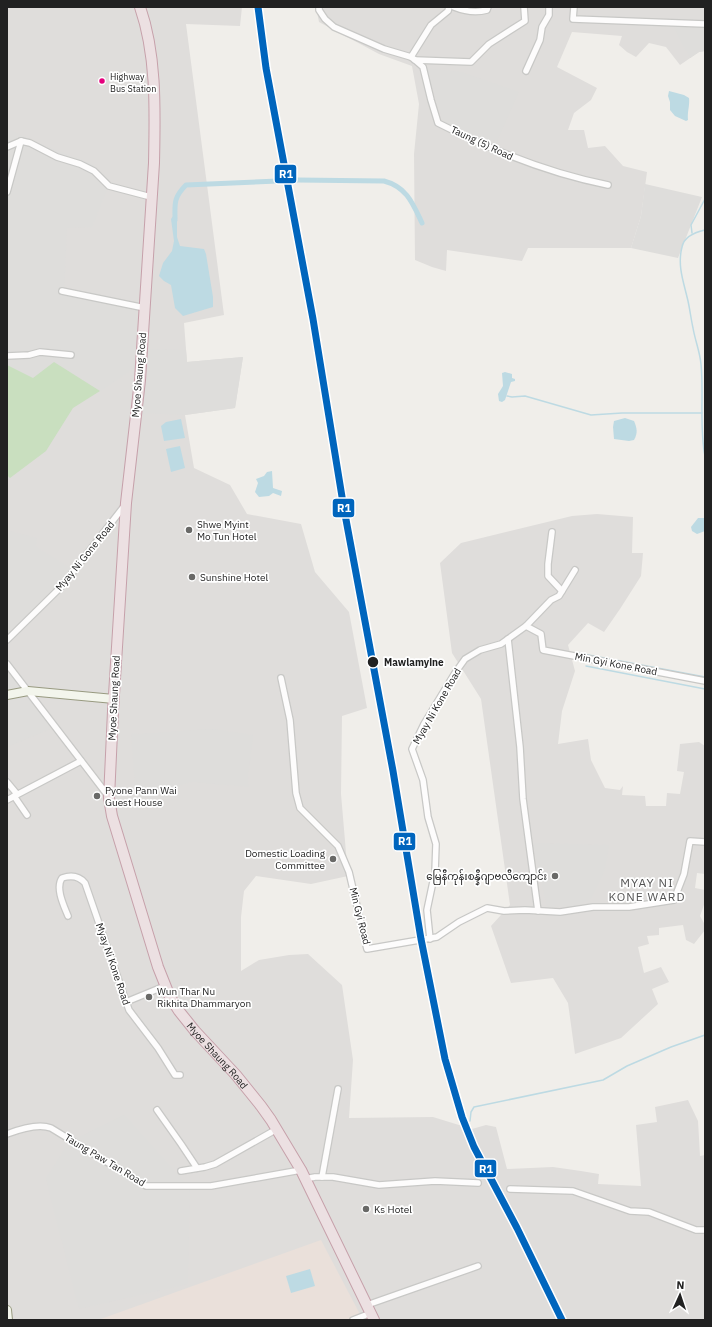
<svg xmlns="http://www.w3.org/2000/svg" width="712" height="1327" viewBox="0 0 712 1327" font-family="'IBM Plex Sans','Noto Sans Myanmar',sans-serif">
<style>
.residential{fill:#dfdddb}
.religious{fill:#dedddb}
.military{fill:#eae0da}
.forest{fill:#c9dfbf}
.water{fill:#bddae3}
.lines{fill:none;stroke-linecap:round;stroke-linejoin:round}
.stream{stroke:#bddae3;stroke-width:1.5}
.canal{stroke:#bddae3;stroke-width:5}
.street-casing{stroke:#c8c8c6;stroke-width:8}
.secondary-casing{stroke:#989a80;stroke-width:10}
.highway-casing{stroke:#c6a0aa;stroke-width:12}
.street{stroke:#fdfcfc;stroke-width:5.5}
.secondary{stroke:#f3f5ec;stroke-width:8}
.highway{stroke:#ece0e2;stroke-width:10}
.rail-1-casing{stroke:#fff;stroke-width:10}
.rail-1{stroke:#0065bd;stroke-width:7}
.bus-dot{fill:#e5007d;stroke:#fff;stroke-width:1.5}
.poi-dot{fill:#696967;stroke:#fff;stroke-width:1.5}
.stop-dot{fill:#212121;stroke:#fff;stroke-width:1.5}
.labels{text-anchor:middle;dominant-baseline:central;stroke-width:3.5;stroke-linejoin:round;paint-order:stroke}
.bus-label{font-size:9px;fill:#212121;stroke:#fff;text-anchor:start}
.street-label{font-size:10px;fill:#212121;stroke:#fff}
.poi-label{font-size:10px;fill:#212121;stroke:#fff;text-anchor:start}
.stop-label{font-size:10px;font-weight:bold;fill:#212121;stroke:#fff;text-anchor:start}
.quarter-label{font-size:12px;letter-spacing:1px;fill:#545454;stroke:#fff}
.line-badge{stroke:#fff;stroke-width:1.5}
.badge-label{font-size:11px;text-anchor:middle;font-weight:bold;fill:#fff}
</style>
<rect width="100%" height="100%" fill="#f0eeea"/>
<!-- residential -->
<g class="residential">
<polygon points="7,7 242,7 240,26 186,24 224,315 184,323 187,362 243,357 235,408 185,415 194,468 230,485 247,514 301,524 315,572 349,612 367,708 342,716 341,794 348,876 311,884 256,876 244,891 241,917 241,971 259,960 289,955 308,954 342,985 353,1060 349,1118 433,1117 472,1129 486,1125 496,1127 507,1169 553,1167 581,1171 599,1174 598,1184 641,1186 636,1125 657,1122 655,1107 688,1100 698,1121 700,1156 705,1155 705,1320 7,1320"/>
<polygon points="316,7 705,7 705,51 699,52 680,65 666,47 649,43 636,57 627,52 619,45 622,36 572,32 557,67 597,88 591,100 574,113 568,130 584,130 588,148 605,146 623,166 647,172 641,216 631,248 528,248 522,261 447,250 446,271 432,267 415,260 414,154 419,104 412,66 379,54 319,22"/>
<polygon points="597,514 633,517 632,553 643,553 641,576 620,609 604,632 588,623 568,645 575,671 562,711 558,744 588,739 591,760 605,788 620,790 623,786 622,795 645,796 646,806 666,806 667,793 680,794 684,772 677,771 680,744 699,742 705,746 705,874 697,873 695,888 705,890 705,902 700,916 705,925 705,930 694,944 686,940 683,925 659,928 659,935 647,936 649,944 638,947 644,973 661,967 669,982 652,989 658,1004 621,1038 575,1054 568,1003 553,978 511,983 491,926 510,905 481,699 452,653 440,563 461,543 572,516"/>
</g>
<!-- religious -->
<g class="religious">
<polygon points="673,25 705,26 705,51 699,52 690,58"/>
<polygon points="426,68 462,72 519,92 495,146 443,122"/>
<polygon points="7,128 38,143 90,163 110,181 92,227 67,228 64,294 138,302 135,368 100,391 54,362 33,378 7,365"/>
<polygon points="645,184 702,197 678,258 631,248 641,216"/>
<polygon points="146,349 186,350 187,362 243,357 235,408 185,415 141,413"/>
<polygon points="7,530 37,538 36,547 72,569 7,635"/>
<polygon points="7,659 55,727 7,747"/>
<polygon points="213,729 253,735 248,778 249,787 192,782 136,799 131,734"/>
<polygon points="533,843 609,845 606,864 602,877 591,899 575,906 547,907"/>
<polygon points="124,1115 190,1189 188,1284 79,1309 46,1179 69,1142"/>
</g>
<!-- military -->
<polygon class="military" points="321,1240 363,1320 98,1320"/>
<!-- forest -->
<polygon class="forest" points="54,362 100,391 73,408 46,451 10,478 7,475 7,365 33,378"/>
<!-- water -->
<g class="water">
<path d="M669,91L684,95L689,98C690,105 687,112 688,120L686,121L675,116L670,110V102L668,96Z"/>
<polygon points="174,215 177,215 177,237 180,246 204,249 206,254 213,297 213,307 183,316 175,308 171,285 164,281 159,276 163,263 172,251 174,241 171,219"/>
<polygon points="505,372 512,374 512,378 515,379 515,381 511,382 505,400 502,402 499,401 498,394 503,386 502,373"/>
<path d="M625,418L634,421C637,428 638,433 634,440L629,441L614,439L613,427L614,421Z"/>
<polygon points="181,419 185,438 164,441 161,426 166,422"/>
<polygon points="180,446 185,468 171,472 166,449"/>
<polygon points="272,471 273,488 282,491 281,496 273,493 269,496 259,497 255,492 258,483 256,479 264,476 267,472"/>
<polygon points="698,518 705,518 705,531 697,534 692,531 691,527"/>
<polygon points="310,1269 315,1286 291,1293 286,1276"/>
</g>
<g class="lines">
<!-- stream -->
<g class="stream">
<path d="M705,230C696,232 684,236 682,247C677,266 684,283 688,301C690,310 691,319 693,328C695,340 700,352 701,364C704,395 699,426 705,456"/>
<polyline points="692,233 691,225 705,199"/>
<polyline points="507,396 512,397 525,396 591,415 622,413 702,413"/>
<polyline points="578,653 705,677"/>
<polyline points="586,666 705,689"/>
<polyline points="470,1121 471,1112 474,1107 603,1080 627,1066 671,1047 705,1035"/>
</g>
<!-- canal -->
<g class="canal">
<path d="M297,180L384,181C407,187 413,204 422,223"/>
<path d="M175,220C175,204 173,198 186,185L278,181"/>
</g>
<defs>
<g id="street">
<path d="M319,7V10L325,19L334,27L384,49L411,57L415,60L423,67L431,100L438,123C493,151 547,173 608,185"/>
<path d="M454,7C464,11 476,13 487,10L488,7"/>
<polyline points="574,7 573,19 705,24"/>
<polyline points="411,57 431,25 448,11 449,7"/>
<polyline points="415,60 471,62 489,44 525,21 524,7"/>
<polyline points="526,71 540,40 542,27 549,15 549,7"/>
<polyline points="7,147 21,141 30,143 57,157 80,164 94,171 109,186 151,197"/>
<polyline points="7,192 21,141"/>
<polyline points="62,291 145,308"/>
<polyline points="7,356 29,355 40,352 71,355"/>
<polyline points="552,532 548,564 548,576 562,591"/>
<polyline points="575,570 559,596 551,600 526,626 541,634 543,650 705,681"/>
<polyline points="508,639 520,747 523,799 538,911"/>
<polyline points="7,640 62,586 125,505"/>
<polyline points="7,664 109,797"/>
<polyline points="281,678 290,720 296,793 300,808 338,846 349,872 367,949 437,937 459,922 487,908 504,911 525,910 560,912 593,907 629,907 674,900 684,874 690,841 705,842"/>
<polyline points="7,782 17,794"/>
<polyline points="14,796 27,815"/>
<polyline points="7,800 81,761"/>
<path d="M68,916C64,906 55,888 62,878C71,875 79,876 85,883L129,1010L158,1048L175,1075H180"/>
<polyline points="430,939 427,910 435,872 436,844 428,817 423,780 412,749 424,724 455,673 465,659 480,650 501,644 526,626"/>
<polyline points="126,1002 165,986"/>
<polyline points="157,1110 181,1144 197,1168"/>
<path d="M7,1134C20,1129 38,1123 51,1128L146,1186H211L301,1170"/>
<polyline points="181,1171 205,1167 215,1164 277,1129"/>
<polyline points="322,1177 338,1089"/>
<polyline points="305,1179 315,1177 333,1177 379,1185 435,1181 478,1183"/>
<polyline points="510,1189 573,1191 630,1211 649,1212 696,1230 705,1230"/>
<polyline points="367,1305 478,1266"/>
<polyline points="353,1320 371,1313"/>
</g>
<g id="secondary">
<polyline points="7,695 28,691 114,699"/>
<polyline points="7,1310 8,1320"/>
</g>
<g id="highway">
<path id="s1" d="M140,7C157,56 155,112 154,163L140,380L126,503L113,711L109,798L112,816L158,967L170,997L179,1011L195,1031L236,1075L261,1106L271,1120L301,1170L374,1320"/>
</g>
</defs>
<!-- street casing -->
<use href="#street" class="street-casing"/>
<!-- secondary casing -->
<use href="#secondary" class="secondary-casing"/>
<!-- highway casing -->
<use href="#highway" class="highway-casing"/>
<!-- street -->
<use href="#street" class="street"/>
<!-- secondary -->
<use href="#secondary" class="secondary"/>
<!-- highway -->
<use href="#highway" class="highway"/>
<defs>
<polyline id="rail-1" points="258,7 266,68 313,319 344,509 393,771 421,939 445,1059 462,1117 474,1147 517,1228 562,1320"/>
</defs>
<!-- rail-1 casing -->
<use href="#rail-1" class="rail-1-casing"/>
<!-- rail-1 -->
<use href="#rail-1" class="rail-1"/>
</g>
<!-- markers -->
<circle class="bus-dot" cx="102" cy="81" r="3.5"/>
<g class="poi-dot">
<circle cx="189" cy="530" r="4"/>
<circle cx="192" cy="577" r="4"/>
<circle cx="97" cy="796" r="4"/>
<circle cx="333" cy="859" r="4"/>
<circle cx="555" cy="876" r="4"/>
<circle cx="149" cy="997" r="4"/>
<circle cx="366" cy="1209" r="4"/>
</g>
<circle class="stop-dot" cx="373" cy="662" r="6"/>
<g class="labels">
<!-- bus labels -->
<g class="bus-label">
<text x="110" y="76">Highway<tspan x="110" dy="12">Bus Station</tspan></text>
</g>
<!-- street labels -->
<g class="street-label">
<text transform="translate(482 143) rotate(25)">Taung (5) Road</text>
<text transform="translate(139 375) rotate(-85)">Myoe Shaung Road</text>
<text transform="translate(85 556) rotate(-51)">Myay Ni Gone Road</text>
<text transform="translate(616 664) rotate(11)">Min Gyi Kone Road</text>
<text transform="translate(114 698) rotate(-87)">Myoe Shaung Road</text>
<text transform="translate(437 706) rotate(-60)">Myay Ni Kone Road</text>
<text transform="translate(360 916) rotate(76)">Min Gyi Road</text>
<text transform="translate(113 964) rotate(71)">Myay Ni Kone Road</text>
<text stroke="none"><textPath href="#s1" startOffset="1078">Myoe Shaung Road</textPath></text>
<text transform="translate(105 1160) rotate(31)">Taung Paw Tan Road</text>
</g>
<!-- poi labels -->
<g class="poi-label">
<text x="197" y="524">Shwe Myint<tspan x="197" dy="12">Mo Tun Hotel</tspan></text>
<text x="200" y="577">Sunshine Hotel</text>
<text x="105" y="790">Pyone Pann Wai<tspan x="105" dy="12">Guest House</tspan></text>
<text x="325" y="853" text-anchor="end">Domestic Loading<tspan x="325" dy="12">Committee</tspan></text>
<text x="547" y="876" text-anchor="end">မြေနီကုန်းစန္နီဂျာဗလီကျောင်း</text>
<text x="157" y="991">Wun Thar Nu<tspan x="157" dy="12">Rikhita Dhammaryon</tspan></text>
<text x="374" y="1209">Ks Hotel</text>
</g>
<!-- stop labels -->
<g class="stop-label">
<text x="384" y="662">Mawlamyine</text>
</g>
<!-- quarter labels -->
<g class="quarter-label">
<text x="647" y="882">MYAY NI<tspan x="647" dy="14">KONE WARD</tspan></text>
</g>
</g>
<g class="line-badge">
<rect x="274" y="164" width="23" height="20" rx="4" fill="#0065bd"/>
<rect x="332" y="498" width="23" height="20" rx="4" fill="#0065bd"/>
<rect x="393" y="832" width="23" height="19" rx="4" fill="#0065bd"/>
<rect x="474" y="1159" width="23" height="19" rx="4" fill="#0065bd"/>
</g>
<g class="badge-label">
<text x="286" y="178">R1</text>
<text x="344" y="512">R1</text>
<text x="405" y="845">R1</text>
<text x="486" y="1173">R1</text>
</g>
<!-- border -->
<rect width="712" height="1327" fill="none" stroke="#212121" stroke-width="16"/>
<!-- north arrow -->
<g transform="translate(680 1295) rotate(3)" stroke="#ffffff" stroke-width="3" paint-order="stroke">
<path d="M0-3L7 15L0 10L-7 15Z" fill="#212121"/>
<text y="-6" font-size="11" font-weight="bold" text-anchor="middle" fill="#212121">N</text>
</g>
</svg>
